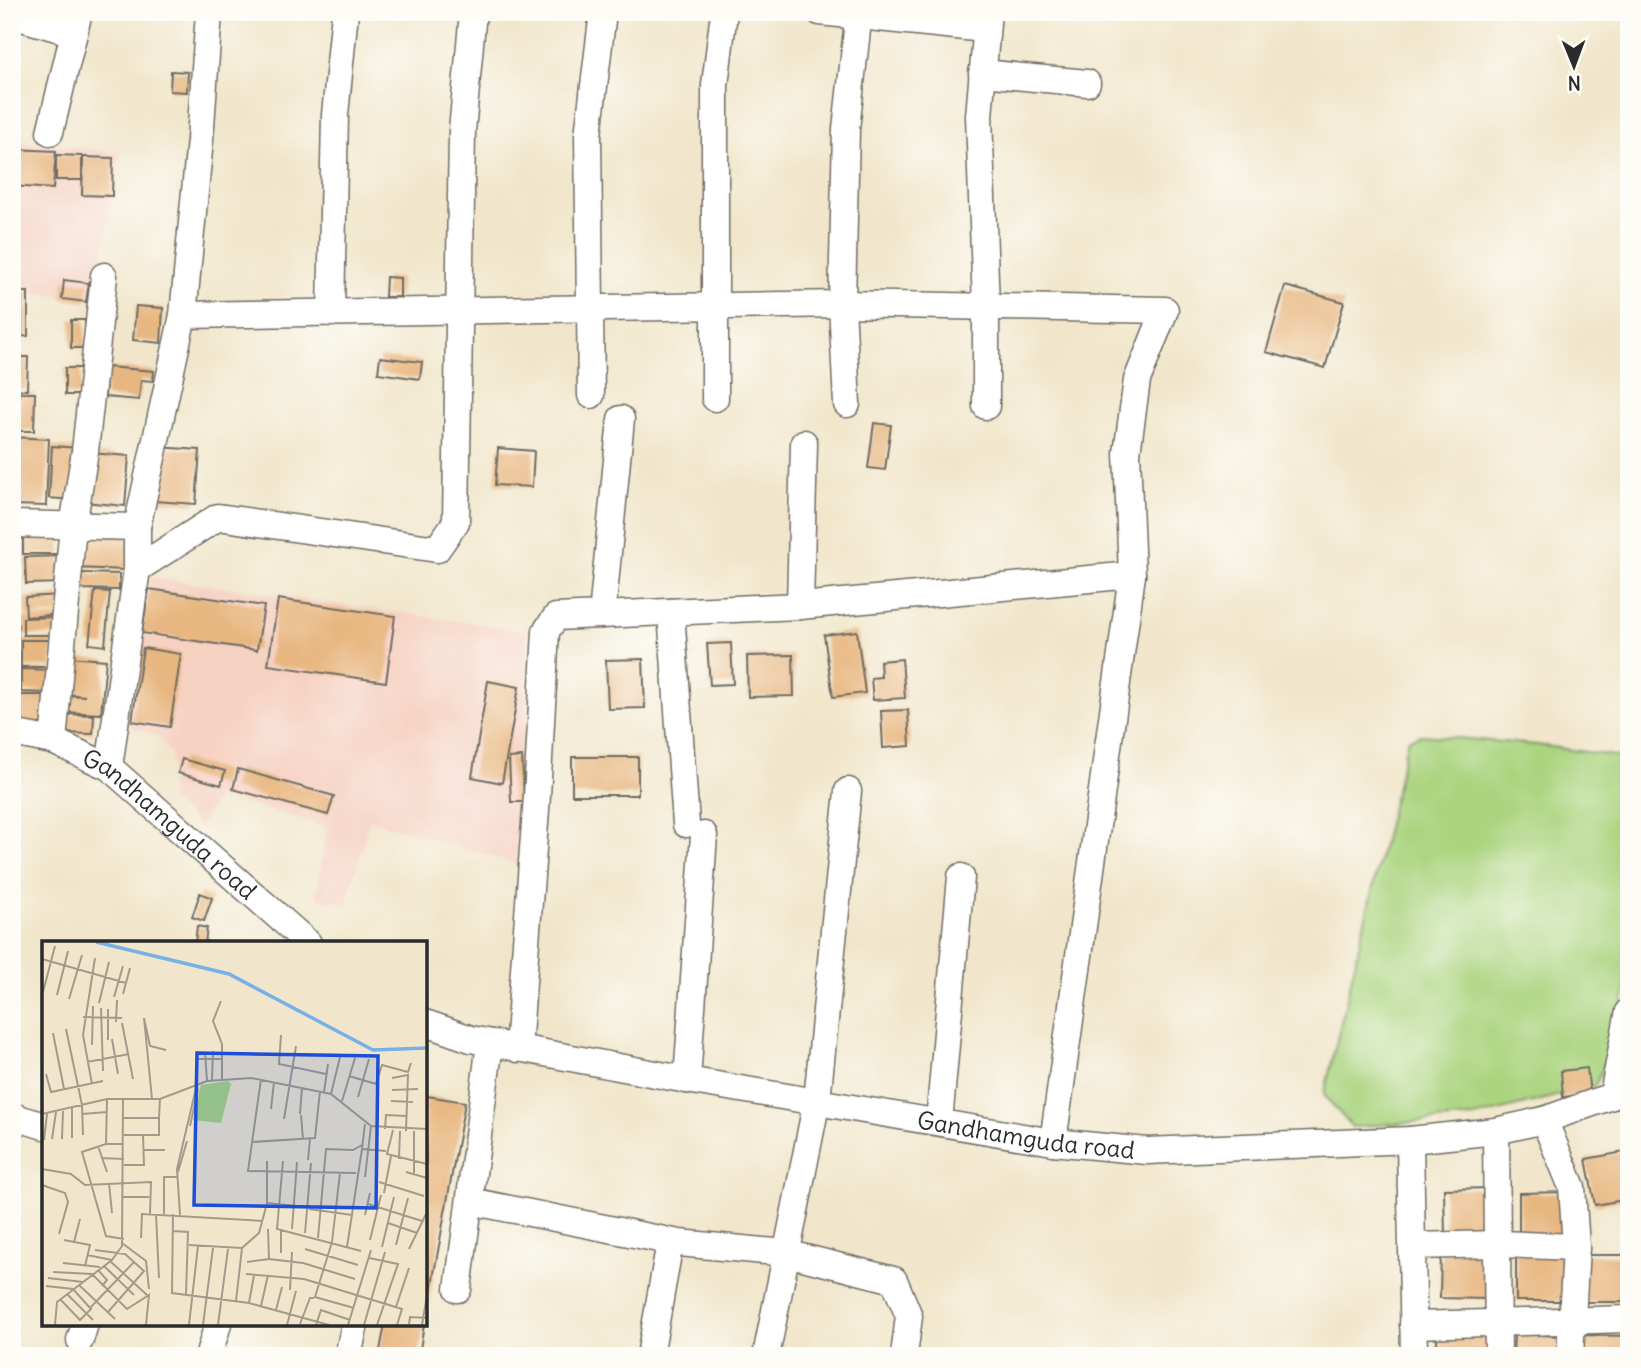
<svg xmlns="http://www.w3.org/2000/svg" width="1641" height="1368" viewBox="0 0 1641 1368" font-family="Delius,sans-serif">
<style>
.built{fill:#f6d2c3}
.green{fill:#aad47f;stroke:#6a8055;stroke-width:2}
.building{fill:#e8b781}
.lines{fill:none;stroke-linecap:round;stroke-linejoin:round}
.minor-casing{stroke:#706c63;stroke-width:29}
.minor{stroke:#fff;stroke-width:26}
.labels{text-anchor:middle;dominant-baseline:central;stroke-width:5;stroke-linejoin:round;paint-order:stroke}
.street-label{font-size:24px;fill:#2b2b2b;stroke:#fdfcf7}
.inset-river{fill:none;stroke:#77b1e7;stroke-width:3.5}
.inset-road{fill:none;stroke:#a29b8b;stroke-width:2}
.view{fill:#1d4ed8;fill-opacity:0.15;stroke:#1d4ed8;stroke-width:3.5}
.inset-edge{fill:none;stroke:#2b2b2b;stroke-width:3.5}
</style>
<rect width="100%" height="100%" fill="#fdfcf7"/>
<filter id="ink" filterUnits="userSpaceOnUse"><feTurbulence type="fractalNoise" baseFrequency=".0143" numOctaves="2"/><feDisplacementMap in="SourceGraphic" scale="14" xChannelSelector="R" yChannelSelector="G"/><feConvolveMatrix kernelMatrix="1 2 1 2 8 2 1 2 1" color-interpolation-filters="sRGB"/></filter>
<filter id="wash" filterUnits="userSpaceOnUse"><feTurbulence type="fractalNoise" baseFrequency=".00686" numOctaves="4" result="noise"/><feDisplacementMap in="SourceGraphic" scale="28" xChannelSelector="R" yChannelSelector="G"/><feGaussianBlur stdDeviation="1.57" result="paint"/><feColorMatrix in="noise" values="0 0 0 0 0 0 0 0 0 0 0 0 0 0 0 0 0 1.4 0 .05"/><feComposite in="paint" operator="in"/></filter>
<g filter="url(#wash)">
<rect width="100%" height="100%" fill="#f1e6cb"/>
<!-- built -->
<g class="built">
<polygon points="12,140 120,153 95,301 12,290"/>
<polygon points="151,577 527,631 524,866 370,820 346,904 316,898 327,827 218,795 200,827 170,799 171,753 158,737 127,724"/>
</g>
<!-- green -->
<polygon class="green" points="1422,735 1537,745 1629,758 1629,972 1617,1033 1595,1086 1475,1117 1352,1127 1324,1095 1405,751 1408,739"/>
<g id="blocks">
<!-- building -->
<g class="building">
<polygon points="171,71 188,72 187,92 170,91"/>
<polygon points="12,149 56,151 53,189 12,186"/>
<polygon points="56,155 82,156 82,180 56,180"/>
<polygon points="83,157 113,158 112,196 82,195"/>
<polygon points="386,277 400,278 400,297 385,297"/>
<polygon points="64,280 89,283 86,302 62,299"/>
<polygon points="1285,286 1344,302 1325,368 1266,352"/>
<polygon points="12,292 28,292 28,336 12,337"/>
<polygon points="136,306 163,308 161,343 133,340"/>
<rect x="71" y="320" width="14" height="28"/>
<polygon points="12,357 28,357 27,390 12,389"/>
<polygon points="380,357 422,362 420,379 378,373"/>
<polygon points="107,367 154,371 153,381 141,380 139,400 105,397"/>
<rect x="65" y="368" width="16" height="27"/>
<polygon points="19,393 35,393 34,431 19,431"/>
<polygon points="874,423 891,425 885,470 868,468"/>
<polygon points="12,437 49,439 46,506 12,505"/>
<polygon points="52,446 78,448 74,500 49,498"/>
<polygon points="158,447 200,450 196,504 155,501"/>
<polygon points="498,448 534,451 532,487 495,485"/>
<polygon points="89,453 129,456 125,506 84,502"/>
<rect x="23" y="529" width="38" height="25"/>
<rect x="12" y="530" width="7" height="16"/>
<polygon points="77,530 130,532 128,570 75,568"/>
<polygon points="12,547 18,547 19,565 12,565"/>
<polygon points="61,556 62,583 26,584 25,557"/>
<polygon points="12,570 17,570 16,622 12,622"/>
<polygon points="81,573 119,574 119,590 81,589"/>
<polygon points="149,589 264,606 257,650 142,633"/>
<polygon points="95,591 110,592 105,646 89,644"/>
<polygon points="61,595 62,614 26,617 25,597"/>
<polygon points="278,599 395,616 386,682 268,665"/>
<polygon points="59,617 59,635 23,635 23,618"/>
<rect x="12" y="625" width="6" height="26"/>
<polygon points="857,631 865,693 833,697 824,635"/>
<rect x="21" y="640" width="31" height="27"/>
<polygon points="731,643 733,684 710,685 707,644"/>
<polygon points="143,648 181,654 170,727 132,721"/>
<polygon points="793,655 794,696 748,697 747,656"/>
<polygon points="68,657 106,660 101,714 63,712 63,695 85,696 66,694"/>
<polygon points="643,659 645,708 608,709 606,660"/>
<polygon points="902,659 905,698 873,700 871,678 881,677 880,661"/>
<rect x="12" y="661" width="5" height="24"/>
<polygon points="21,669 54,670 53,693 21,692"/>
<polygon points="488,681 519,687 502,783 472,777"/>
<rect x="12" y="695" width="38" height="29"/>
<polygon points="908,710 910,746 883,748 881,711"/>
<polygon points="61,714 94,715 93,734 60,733"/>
<polygon points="522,757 524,802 511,802 509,758"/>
<rect x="572" y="757" width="66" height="38"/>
<polygon points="182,759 225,771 221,785 178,773"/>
<polygon points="238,769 334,796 328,815 233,789"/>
<polygon points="200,893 212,898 204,921 192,917"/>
<polygon points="197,926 207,928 205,943 195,943"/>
<polygon points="1587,1068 1590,1094 1563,1097 1561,1071"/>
<polygon points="427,1096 465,1102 427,1312 425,1106"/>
<polygon points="1629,1151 1629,1199 1595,1205 1586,1159"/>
<polygon points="1492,1188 1494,1235 1445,1237 1444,1189"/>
<polygon points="1568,1192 1568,1239 1519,1240 1519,1193"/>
<polygon points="1441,1251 1490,1251 1489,1299 1440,1298"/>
<polygon points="1516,1253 1565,1254 1564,1301 1516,1301"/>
<polygon points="1586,1255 1629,1255 1629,1302 1585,1302"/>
<polygon points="385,1324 424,1324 419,1356 379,1356"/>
<rect x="1437" y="1333" width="49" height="23"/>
<polygon points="1514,1334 1562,1336 1562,1356 1513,1356"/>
<polygon points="1583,1335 1629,1336 1629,1356 1582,1356"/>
</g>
</g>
</g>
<g filter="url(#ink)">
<use href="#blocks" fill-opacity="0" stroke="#706c63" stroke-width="2"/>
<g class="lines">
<defs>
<g id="minor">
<polyline points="820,12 985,29"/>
<polyline points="12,15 74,33"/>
<polyline points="982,73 1087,83"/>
<polyline points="50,132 79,12"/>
<polyline points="331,313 335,115 345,12"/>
<polyline points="183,315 842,304 1165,310 1137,380 1127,453 1132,575 1053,1142"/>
<polyline points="591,395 588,135 603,12"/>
<polyline points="715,398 715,85 724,12"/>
<polyline points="847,404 842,304 846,129 859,12"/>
<polyline points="986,406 986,306 979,116 988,12"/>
<polyline points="12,524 137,527 137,569 109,767"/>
<polyline points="137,527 183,315 200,140 209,12"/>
<polyline points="137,569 218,517 437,549 456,522 462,131 473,12"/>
<polyline points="800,606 804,443"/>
<polyline points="671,612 686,824"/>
<polyline points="602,615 621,419"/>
<path id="s1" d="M12,733L53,741L109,767L308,943"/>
<polyline points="53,741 73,526 85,451 104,276"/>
<path id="s2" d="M425,1023L471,1039L687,1080L1053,1142L1147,1151L1410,1140L1496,1131L1544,1120L1629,1090"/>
<polyline points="518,1049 537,796 546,631 556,617 800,606 1132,575"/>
<polyline points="687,1080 704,835"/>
<polyline points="1613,1095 1629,1011"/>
<polyline points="1544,1120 1572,1187 1576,1247 1570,1356"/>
<polyline points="939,1122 961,877"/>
<polyline points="12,1127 15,1117 44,1126"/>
<polyline points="1496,1131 1498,1356"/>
<polyline points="1410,1140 1414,1356"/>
<polyline points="470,1201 679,1243 786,1253 894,1280 909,1316 904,1356"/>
<polyline points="1413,1246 1499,1244 1576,1247"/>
<polyline points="458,1289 490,1043"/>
<polyline points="1413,1325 1629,1319"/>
<polyline points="80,1340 85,1324"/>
<polyline points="210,1351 218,1324"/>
<polyline points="348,1356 355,1324"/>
<polyline points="650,1356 670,1242"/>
<polyline points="766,1356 817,1100 848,791"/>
</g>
</defs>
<!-- minor casing -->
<use href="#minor" class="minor-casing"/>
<!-- minor -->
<use href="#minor" class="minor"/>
</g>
</g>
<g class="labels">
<!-- street labels -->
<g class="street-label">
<text stroke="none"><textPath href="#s1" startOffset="186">Gandhamguda road</textPath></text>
<text stroke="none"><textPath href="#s2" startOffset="612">Gandhamguda road</textPath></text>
</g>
</g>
<!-- overview -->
<g transform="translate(42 941)">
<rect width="385" height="385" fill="#f1e6cb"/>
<path d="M186,140L189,143L179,182L151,179L159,144Z" fill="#aad47f"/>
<path class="inset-river" d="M54,1L187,33L331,109L385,107"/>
<path class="inset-road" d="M0,18L84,42M1,51L13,5M81,53L88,27M15,54L26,10M72,56L81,25M27,58L40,14M179,60L171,80L180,103V138M57,62L67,21M59,67L61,130M66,68V99M41,76L80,77M74,81L75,59M80,82L91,138M24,88L40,164L41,194M11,92L22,148M239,94L237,123L284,133M70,98L76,133M50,104L51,65M163,111L165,140M156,118H180M45,121L87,113M4,133L9,151L61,140M307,135L334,143L340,124L366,131L369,122M350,137L366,134L364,190M219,138L206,230L314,232M170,139L171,110M50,143L41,94L53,17M350,149L376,148M282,151L286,123M289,153L298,116M316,156L327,118M65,158L64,203H81M110,158L102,77L108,105L124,109M300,160L313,117M349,160L371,161M30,167V197M229,168L232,141M0,173L65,158H118L165,140L209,137L289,153L329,185L385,188M40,173L65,171M258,173L260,146M259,174L261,198M81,177H117L118,158M242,178L254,105M323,183L320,208L344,210M148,185L156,148M343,188L344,174L364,175M351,189L345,213L385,223M82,194H117V177M10,198L14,171M20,198L21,170M2,199L5,173M210,201L273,197L278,150M64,203L40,211L64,295L82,298M56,205L65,231M101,209H123M60,217L82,218M357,218L358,190M266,219L268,198M241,220L235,288L319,310M82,224H102L101,194M0,228L29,233L43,244L109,241L108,273M136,231L145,200M364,231L385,237M298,232L290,301L273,356L312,367M372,233V190M323,236L329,185M337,241L382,255M67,242L70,272M0,244L23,252L26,261L17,293M342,252L349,215M81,256H107M225,262L254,265M326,263L380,280M267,268L310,274M114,273L117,337M122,273V236H135M131,273L130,352L207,362L287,384M138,274L135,228L155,143M323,274L328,252M346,282L375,292M226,288L227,318L261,322L313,338M250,288L255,221M131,290L146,291L144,353M263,292L269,222M99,297L100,273L221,280M276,297L284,208L311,209L320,204M22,299L48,304L43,325M328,299L339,254M32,301L38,278M80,302L104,320L107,348M147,304L200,307L217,292L225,262V220M354,304L366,257M305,306L320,208M340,306L352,256M263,308L316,324M367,308L385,271M53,309L83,313L102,330L66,371M239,312V288M45,314L70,319M327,317L356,323L335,384M68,320L105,354M205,321L227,318M21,322L58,326M62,325L92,354M56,329L65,339L60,345M11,331L50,333L85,368L107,354L104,384M204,333L262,338L360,368L355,384M6,337L41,341M37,344L73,378M4,345L31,348L49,368L38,379L18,358M248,349L250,311M25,353L51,379M194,360L200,307M207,362L212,334M219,365L226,334M354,366L367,327M48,367L92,321M234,369L240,346M258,383L268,357H272M367,383L368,376L385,377M13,384L15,361L70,319L80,305L81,157M147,384L156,305M161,384L171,307M176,384L186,308M245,384L254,350M274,384L279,369L308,379M306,384L329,309M322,384L343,311M380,384L385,354"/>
<path class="view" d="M155,112L336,115L334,267L152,264Z"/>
<rect width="385" height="385" class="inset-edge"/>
</g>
<!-- margin -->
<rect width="1641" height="1368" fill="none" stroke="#fdfcf7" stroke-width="42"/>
<!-- north arrow -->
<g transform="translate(1574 66) rotate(179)" stroke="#fdfcf7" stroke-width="5" paint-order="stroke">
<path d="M0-5L12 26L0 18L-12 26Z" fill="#2b2b2b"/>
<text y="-10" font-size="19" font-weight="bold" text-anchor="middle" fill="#2b2b2b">N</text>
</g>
</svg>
